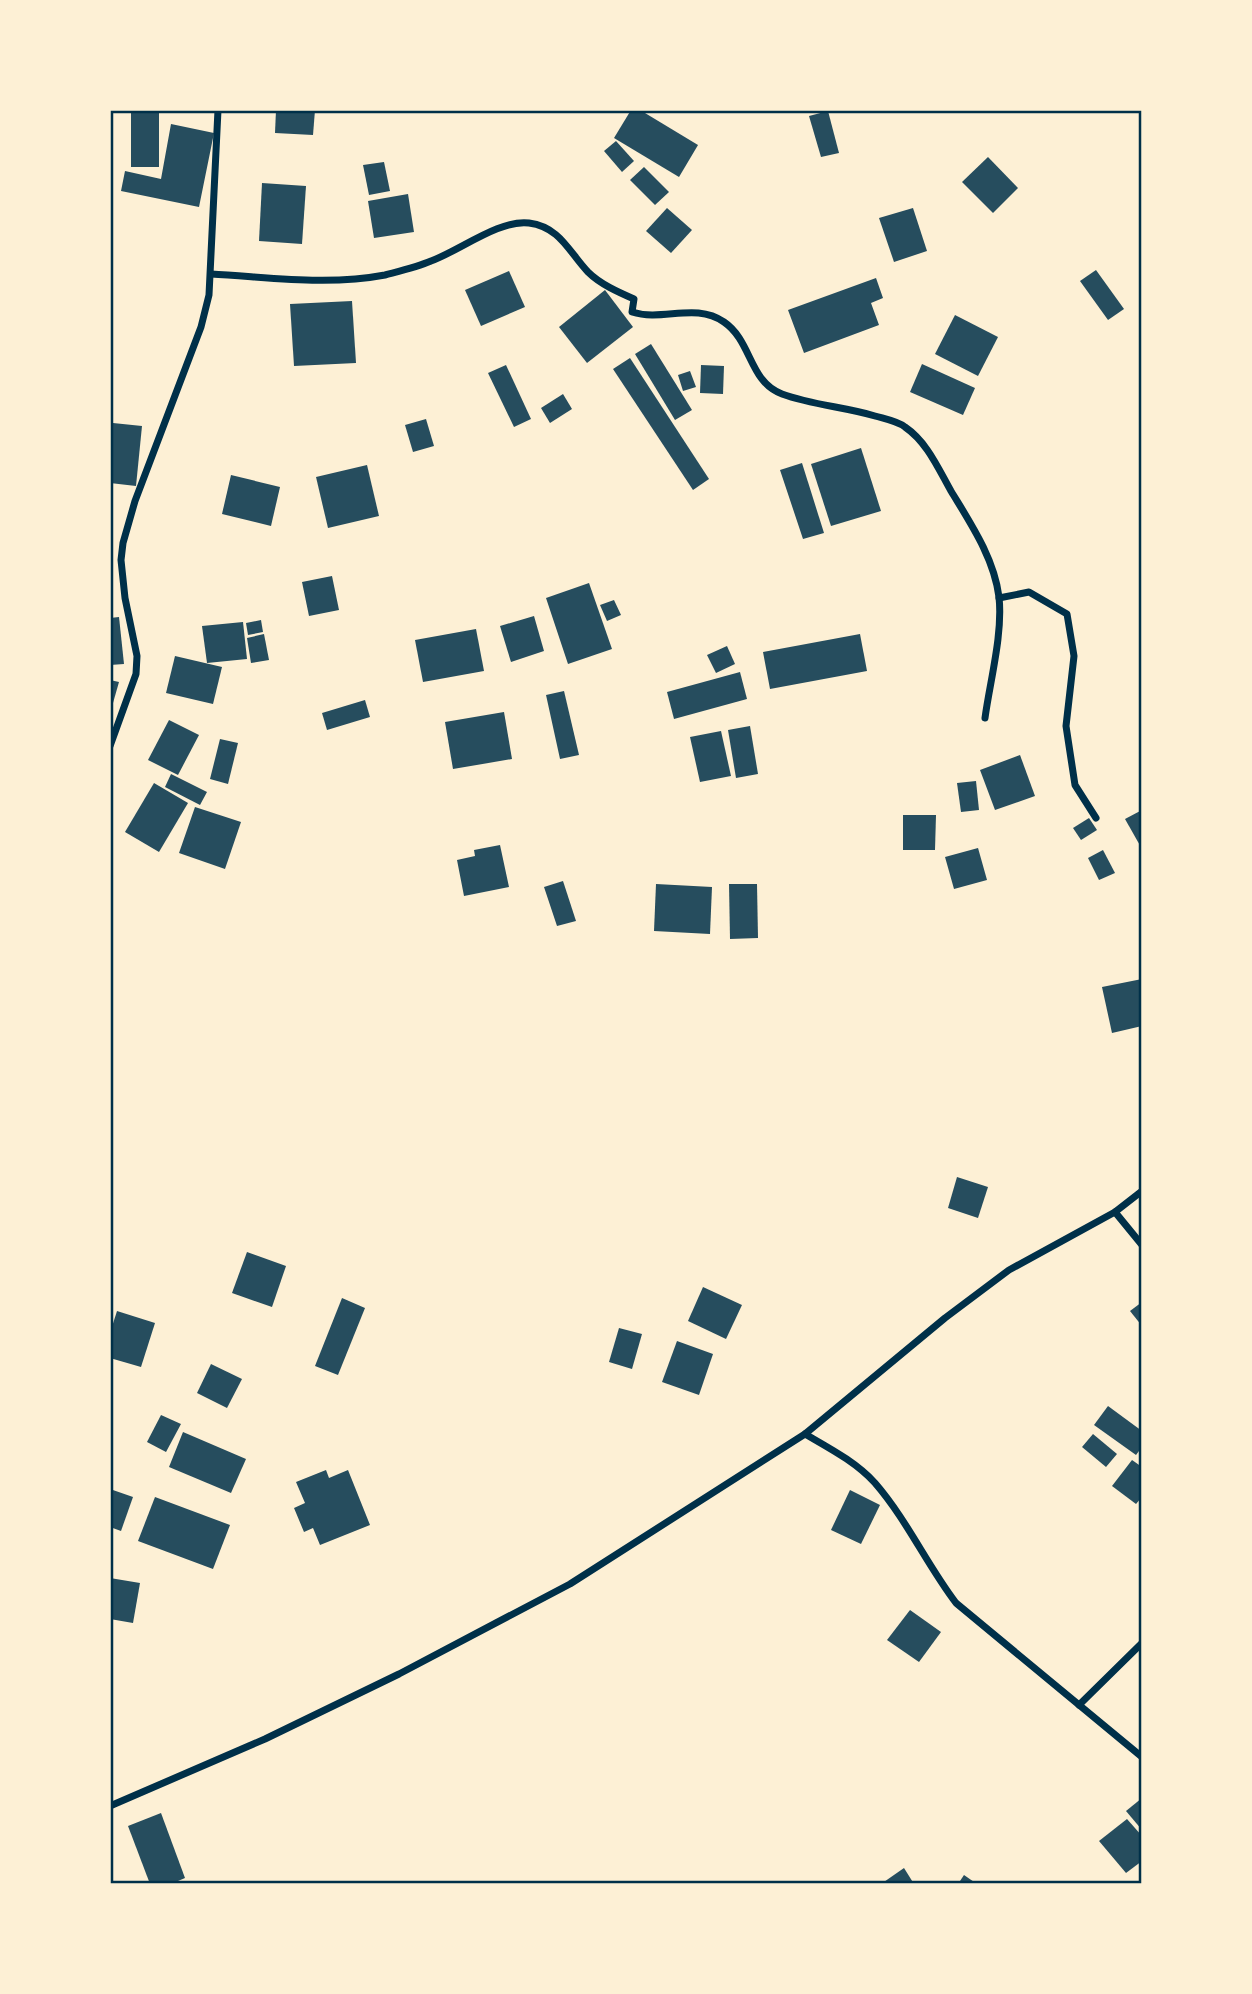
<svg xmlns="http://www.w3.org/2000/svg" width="1252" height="1994" viewBox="0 0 1252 1994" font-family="Lato,sans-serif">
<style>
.building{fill:#264d5e}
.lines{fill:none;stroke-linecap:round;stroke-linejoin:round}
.minor{stroke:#003049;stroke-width:7}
.neatline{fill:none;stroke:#003049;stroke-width:2.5}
</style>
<rect width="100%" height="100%" fill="#fdf0d5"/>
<!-- building -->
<g class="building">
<rect x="131" y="110" width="28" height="57"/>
<polygon points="276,110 315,110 313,135 275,133"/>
<polygon points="631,110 640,110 698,145 679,177 614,138"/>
<polygon points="828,111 839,153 821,157 809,116"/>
<polygon points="171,124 214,133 199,207 121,191 125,171 161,179"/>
<polygon points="616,141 634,161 622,172 604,151"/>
<polygon points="988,157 1018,188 993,213 962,182"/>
<polygon points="384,162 390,191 369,195 363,165"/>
<polygon points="644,167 669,192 655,205 630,180"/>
<polygon points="262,183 306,186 302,244 259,241"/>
<polygon points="408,194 414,232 374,238 368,201"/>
<polygon points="667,208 692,230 671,253 646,231"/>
<polygon points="913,208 927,251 894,262 879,218"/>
<polygon points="1096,270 1124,309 1108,320 1080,281"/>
<polygon points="509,271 525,307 481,326 465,290"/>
<polygon points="876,278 883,298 871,303 879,325 804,353 788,310"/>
<polygon points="605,290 633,327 587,363 559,327"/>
<polygon points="352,301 356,363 294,366 290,304"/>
<polygon points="955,315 998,337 978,376 935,354"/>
<polygon points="651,344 692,410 675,420 635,354"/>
<polygon points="630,358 709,479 693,490 613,369"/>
<polygon points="922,364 975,388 963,415 910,392"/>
<polygon points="506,365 531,419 514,427 488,373"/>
<polygon points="701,365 724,366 723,394 700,393"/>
<polygon points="690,371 696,387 683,391 678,375"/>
<polygon points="563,394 572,409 550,423 541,408"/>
<polygon points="426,419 434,446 413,452 405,425"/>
<polygon points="113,423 142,426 136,486 110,483"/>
<polygon points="861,448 881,511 831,526 811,464"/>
<polygon points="802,463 824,533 803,539 780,470"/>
<polygon points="367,465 379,516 328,528 316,477"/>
<polygon points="231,475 280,487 271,526 222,514"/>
<polygon points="332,576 339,610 309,616 302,582"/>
<polygon points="589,583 612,649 568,664 546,598"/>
<polygon points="614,600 621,615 607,621 600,605"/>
<polygon points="534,616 544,651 511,662 500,626"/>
<polygon points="119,617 124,664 110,665 110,618"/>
<polygon points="261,620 263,632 248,635 246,623"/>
<polygon points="243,622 247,659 207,663 202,626"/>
<polygon points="476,629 484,671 423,682 415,640"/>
<polygon points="264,634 269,660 251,663 247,638"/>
<polygon points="860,634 867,671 770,689 763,652"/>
<polygon points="727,646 735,664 716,673 707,655"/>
<polygon points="175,656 222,667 213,704 166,693"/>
<polygon points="740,672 747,699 674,719 667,692"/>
<polygon points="110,680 119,682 111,710 110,709"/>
<polygon points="564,691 579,755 560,759 546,695"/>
<polygon points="365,700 370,717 327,730 322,713"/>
<polygon points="504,712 512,759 453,769 445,722"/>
<polygon points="169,720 199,735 178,775 148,760"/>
<polygon points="750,726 758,774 736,778 728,730"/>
<polygon points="721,731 731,776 700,782 690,737"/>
<polygon points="220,739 238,743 228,784 210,779"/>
<polygon points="1020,755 1035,796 995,810 980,770"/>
<polygon points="171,774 207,792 200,805 165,787"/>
<polygon points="976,781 979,810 961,812 957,783"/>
<polygon points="154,783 188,803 159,852 125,832"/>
<polygon points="195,807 241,822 225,869 179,853"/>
<polygon points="1142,810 1142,849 1125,819"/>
<polygon points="903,815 936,815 935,850 903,850"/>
<polygon points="1089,818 1097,830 1081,840 1073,828"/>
<polygon points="500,845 509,887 464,896 457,860 475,856 474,850"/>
<polygon points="978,848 987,880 954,889 945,857"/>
<polygon points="1103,850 1115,873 1099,880 1088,858"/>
<polygon points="563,881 576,921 557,926 544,887"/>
<polygon points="656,884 712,887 710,934 654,931"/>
<polygon points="729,884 757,884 758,938 730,939"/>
<polygon points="1142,979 1142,1026 1112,1033 1102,987"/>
<polygon points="957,1177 988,1187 978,1218 948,1208"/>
<polygon points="247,1252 286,1266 272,1307 232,1293"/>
<polygon points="703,1287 742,1305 726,1339 688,1321"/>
<polygon points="342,1298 365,1308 338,1375 315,1366"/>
<polygon points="1142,1302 1142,1326 1130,1311"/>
<polygon points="117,1311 155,1323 141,1367 110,1358 110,1333"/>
<polygon points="619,1328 642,1334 632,1369 609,1362"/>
<polygon points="677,1341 713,1354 699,1395 662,1382"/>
<polygon points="211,1364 242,1379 227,1408 197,1393"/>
<polygon points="1108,1406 1142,1431 1142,1447 1136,1455 1094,1425"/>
<polygon points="161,1415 181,1424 166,1452 147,1442"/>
<polygon points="183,1432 246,1459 231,1493 169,1467"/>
<polygon points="1093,1434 1117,1454 1106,1467 1082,1447"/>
<polygon points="1132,1460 1142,1467 1142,1497 1136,1504 1112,1486"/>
<polygon points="326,1470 329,1478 348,1470 370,1525 320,1545 313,1528 304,1532 294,1508 305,1503 296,1482"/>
<polygon points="110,1489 133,1497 121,1531 110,1527"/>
<polygon points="850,1490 880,1505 861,1544 831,1530"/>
<polygon points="155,1497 230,1525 213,1569 138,1541"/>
<polygon points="110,1578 140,1583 133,1623 110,1619"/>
<polygon points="910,1610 941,1632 919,1662 887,1640"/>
<polygon points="1142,1798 1142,1830 1126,1811"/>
<polygon points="161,1813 185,1878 171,1884 150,1884 128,1826"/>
<polygon points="1127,1819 1142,1836 1142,1861 1126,1873 1099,1841"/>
<polygon points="904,1868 914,1884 881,1884"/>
<polygon points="964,1875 977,1884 958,1884"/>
</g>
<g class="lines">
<!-- minor -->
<g class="minor">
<path d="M211,274C269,277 327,286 385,275C400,271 417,267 431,261C459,251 500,219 529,223C560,227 569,252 588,272C600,284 618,292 634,299L632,312C663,322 695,302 724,322C752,341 749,382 782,394C812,405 845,407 875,416C885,419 897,421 905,427C927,442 938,468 951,491C971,524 994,558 999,597C1003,634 990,681 985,718"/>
<polyline points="999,598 1029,592 1067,614 1074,656 1066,726 1075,785 1096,818"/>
<polyline points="110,746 136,674 137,656 125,598 121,560 123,543 135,501 201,327 209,295 218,110"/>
<polyline points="1115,1212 1142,1245"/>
<path d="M805,1434C829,1448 856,1462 875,1483C907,1520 927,1565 956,1603L1142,1757"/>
<polyline points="1079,1705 1142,1643"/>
<polyline points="110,1806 265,1739 399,1674 570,1584 805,1434 945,1318 1009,1270 1115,1212 1142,1191"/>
</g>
</g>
<!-- border -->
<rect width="1252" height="1994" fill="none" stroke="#fdf0d5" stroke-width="224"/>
<rect x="112" y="112" width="1028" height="1770" class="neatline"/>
</svg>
